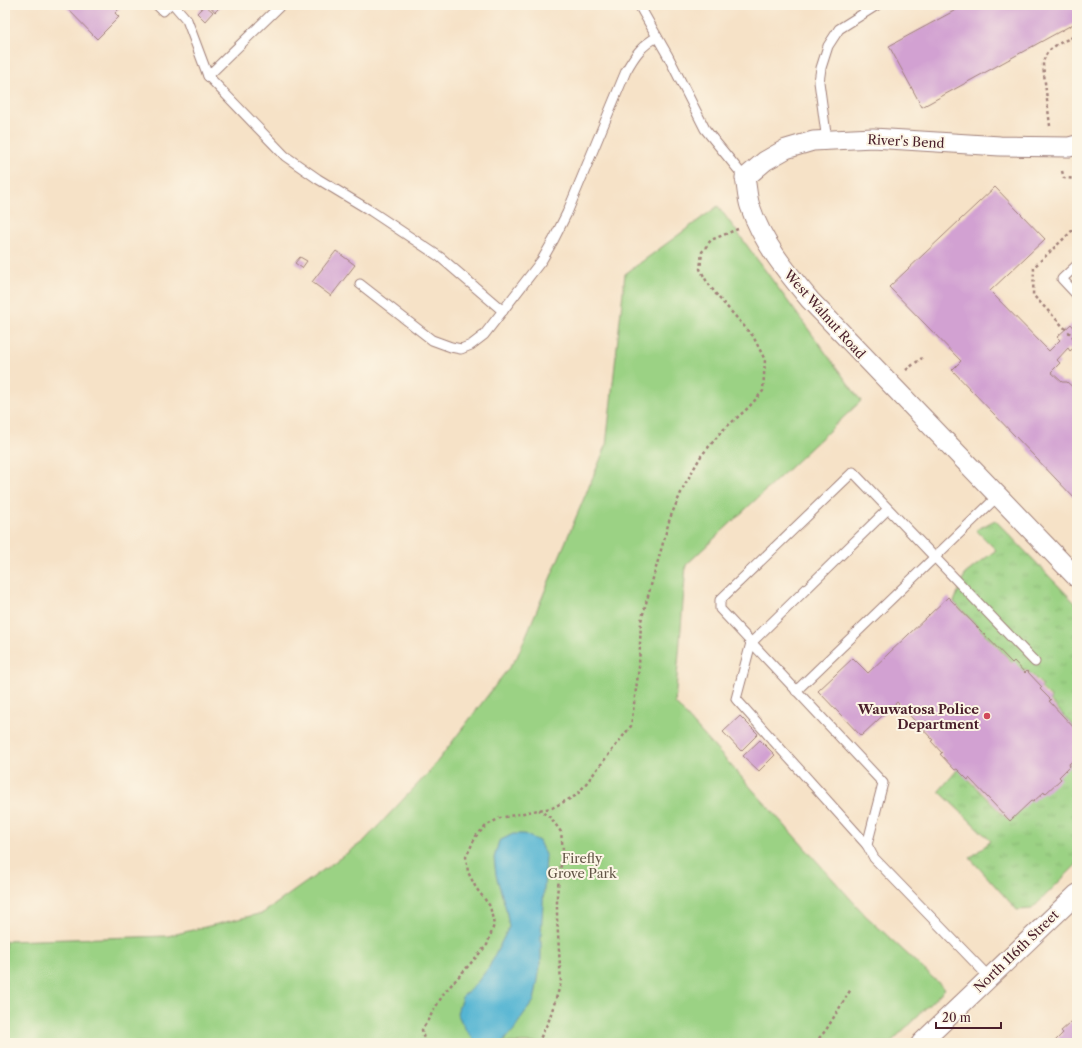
<svg xmlns="http://www.w3.org/2000/svg" width="1082" height="1048" viewBox="0 0 1082 1048" font-family="'Libre Caslon Text',serif">
<style>
.grass{fill:url(#grass-tufts);stroke:#727858}
.park{fill:#9bd284;stroke:#727858}
.water{fill:#55b5d3;stroke:#506a7f}
.building{fill:#d2a1d2}
.lines{fill:none;stroke-linecap:round;stroke-linejoin:round}
.lane-casing{stroke:#a08079;stroke-width:11}
.street-casing{stroke:#a08079;stroke-width:21}
.path{stroke:#a08079;stroke-width:2.5;stroke-dasharray:3 3;stroke-linecap:butt}
.lane{stroke:#fff;stroke-width:9}
.street{stroke:#fff;stroke-width:19}
.poi-dot{fill:#d1495b;stroke:#fcf5e5;stroke-width:1.5}
.labels{text-anchor:middle;dominant-baseline:central;stroke-width:4;stroke-linejoin:round;paint-order:stroke}
.street-label{font-size:13px;fill:#4a1f2b;stroke:#fcf5e5}
.poi-label{font-size:13px;font-weight:bold;fill:#4a1f2b;stroke:#fcf5e5;text-anchor:end}
.park-label{font-size:13px;fill:#625546;stroke:#fcf5e5}
</style>
<defs>
<pattern id="grass-tufts" width="24" height="20" patternUnits="userSpaceOnUse"><rect width="24" height="20" fill="#9bd284"/><path d="M3 7l-1-3M5 7V3M7 7l1-3M15 17l-1-3M17 17v-4M19 17l1-3" fill="none" stroke="#87b472"/></pattern>
</defs>
<rect width="100%" height="100%" fill="#fcf5e5"/>
<filter id="ink" filterUnits="userSpaceOnUse"><feTurbulence type="fractalNoise" baseFrequency=".025" numOctaves="2"/><feDisplacementMap in="SourceGraphic" scale="8" xChannelSelector="R" yChannelSelector="G"/><feConvolveMatrix kernelMatrix="1 2 1 2 8 2 1 2 1" color-interpolation-filters="sRGB"/></filter>
<filter id="wash" filterUnits="userSpaceOnUse"><feTurbulence type="fractalNoise" baseFrequency=".012" numOctaves="4" result="noise"/><feDisplacementMap in="SourceGraphic" scale="16" xChannelSelector="R" yChannelSelector="G"/><feGaussianBlur stdDeviation="0.9" result="paint"/><feColorMatrix in="noise" values="0 0 0 0 0 0 0 0 0 0 0 0 0 0 0 0 0 1.4 0 .05"/><feComposite in="paint" operator="in"/></filter>
<g filter="url(#wash)">
<rect width="100%" height="100%" fill="#f6e2c7"/>
<!-- grass -->
<g class="grass">
<polygon points="995,520 1077,605 1077,731 1050,700 1051,698 1041,688 1043,686 1026,669 1023,671 1013,663 954,602 965,574 996,550 976,530"/>
<polygon points="1077,756 1077,864 1032,909 1017,910 970,858 991,841 939,791 958,769 1008,820 1029,800 1059,780 1060,775"/>
</g>
<!-- park -->
<polygon class="park" points="718,206 861,401 686,565 675,703 865,915 945,989 890,1043 5,1043 5,941 168,936 263,913 364,841 430,771 517,657 606,446 625,274"/>
<!-- water -->
<polygon class="water" points="513,834 524,834 539,841 546,857 541,935 541,959 538,980 534,1001 523,1015 514,1030 502,1043 476,1043 464,1027 457,1013 462,997 476,984 489,967 509,927 506,909 496,875 494,858 499,841"/>
<g id="blocks">
<!-- building -->
<g class="building">
<polygon points="64,5 123,5 115,13 119,17 97,39"/>
<polygon points="205,5 213,12 205,21 197,13"/>
<polygon points="209,5 222,5 215,12"/>
<polygon points="965,5 1077,5 1077,22 922,107 889,46"/>
<polygon points="995,187 1045,239 990,291 1049,351 1060,340 1057,337 1071,324 1077,331 1077,345 1070,351 1068,348 1057,360 1060,363 1051,372 1062,382 1067,382 1077,391 1077,501 952,370 961,361 889,287"/>
<polygon points="336,251 355,265 331,296 312,282"/>
<polygon points="300,257 307,261 302,268 295,263"/>
<polygon points="948,597 1012,663 1014,661 1025,673 1027,671 1042,687 1040,689 1051,700 1049,701 1077,731 1077,757 1069,764 1070,766 1059,777 1061,779 1045,794 1044,792 1033,802 1031,801 1010,821 969,778 968,780 957,769 955,770 940,754 942,753 931,741 933,740 897,702 861,736 818,691 853,658 868,673"/>
<polygon points="740,716 758,734 741,751 723,732"/>
<polygon points="760,740 775,755 759,771 743,756"/>
<polygon points="1077,1017 1077,1043 1053,1043 1063,1033 1061,1031"/>
</g>
</g>
</g>
<g filter="url(#ink)">
<use href="#blocks" fill-opacity="0" stroke="#a08079" stroke-width="1"/>
<g class="lines">
<defs>
<g id="lane">
<polyline points="157,5 163,11 169,5"/>
<polyline points="174,5 187,20 208,76 285,156 318,179 371,211 440,257 503,311"/>
<polyline points="639,5 668,56 705,129 745,178"/>
<polyline points="208,76 281,5"/>
<polyline points="827,141 819,82 821,68 828,46 839,29 877,5"/>
<polyline points="1077,265 1062,279 1077,295"/>
<path d="M360,284L432,340L451,347L461,349L471,345L484,335L542,260L554,239L567,213L626,71C635,55 641,46 657,37"/>
<polyline points="796,691 998,496"/>
<polyline points="867,845 736,699 751,643 888,509"/>
<polyline points="989,977 874,858 867,845 883,783 720,609 720,600 853,472 1035,662"/>
</g>
<g id="street">
<path d="M1077,145L1069,147L1000,146L873,138L813,141L786,149L765,161L745,178C747,187 747,197 750,206C762,242 786,271 810,300L1077,578"/>
<polyline points="921,1043 1077,894"/>
</g>
</defs>
<!-- lane casing -->
<use href="#lane" class="lane-casing"/>
<!-- street casing -->
<use href="#street" class="street-casing"/>
<!-- path -->
<g class="path">
<path d="M1050,126L1043,65C1044,47 1063,42 1077,35"/>
<polyline points="1062,171 1064,178 1077,179"/>
<polyline points="1077,226 1034,267 1033,295 1077,341"/>
<polyline points="906,370 922,358"/>
<polyline points="418,1043 424,1040"/>
<polyline points="426,1043 424,1040 422,1030 444,993 487,945 494,925 490,906 476,888 468,872 466,857 476,836 487,825 500,818 538,810 552,808 577,795 631,726 639,667 641,621 670,518 684,486 701,456 723,430 748,408 763,391 765,360 753,336 719,298 707,282 700,269 702,252 711,240 738,229"/>
<polyline points="538,1043 549,1020 561,983 557,918 557,894 563,850 561,832 551,818 539,810"/>
<polyline points="815,1043 826,1030 851,989"/>
</g>
<!-- lane -->
<use href="#lane" class="lane"/>
<!-- street -->
<use href="#street" class="street"/>
</g>
</g>
<!-- markers -->
<circle class="poi-dot" cx="987" cy="716" r="4"/>
<g class="labels">
<!-- street labels -->
<g class="street-label">
<text transform="translate(906 141) rotate(3)">River's Bend</text>
<text transform="translate(825 314) rotate(48)">West Walnut Road</text>
<text transform="translate(1016 951) rotate(-44)">North 116th Street</text>
</g>
<!-- poi labels -->
<g class="poi-label">
<text x="979" y="709">Wauwatosa Police<tspan x="979" dy="15">Department</tspan></text>
</g>
<!-- park labels -->
<g class="park-label">
<text x="582" y="858">Firefly<tspan x="582" dy="15">Grove Park</tspan></text>
</g>
</g>
<!-- margin -->
<rect width="1082" height="1048" fill="none" stroke="#fcf5e5" stroke-width="20"/>
<!-- scale -->
<path d="M936 1022v6h65v-6" fill="none" stroke="#4a1f2b" stroke-width="2"/>
<text x="942" y="1022" font-size="12" fill="#4a1f2b" stroke="#fcf5e5" stroke-width="3" paint-order="stroke">20 m</text>
</svg>
